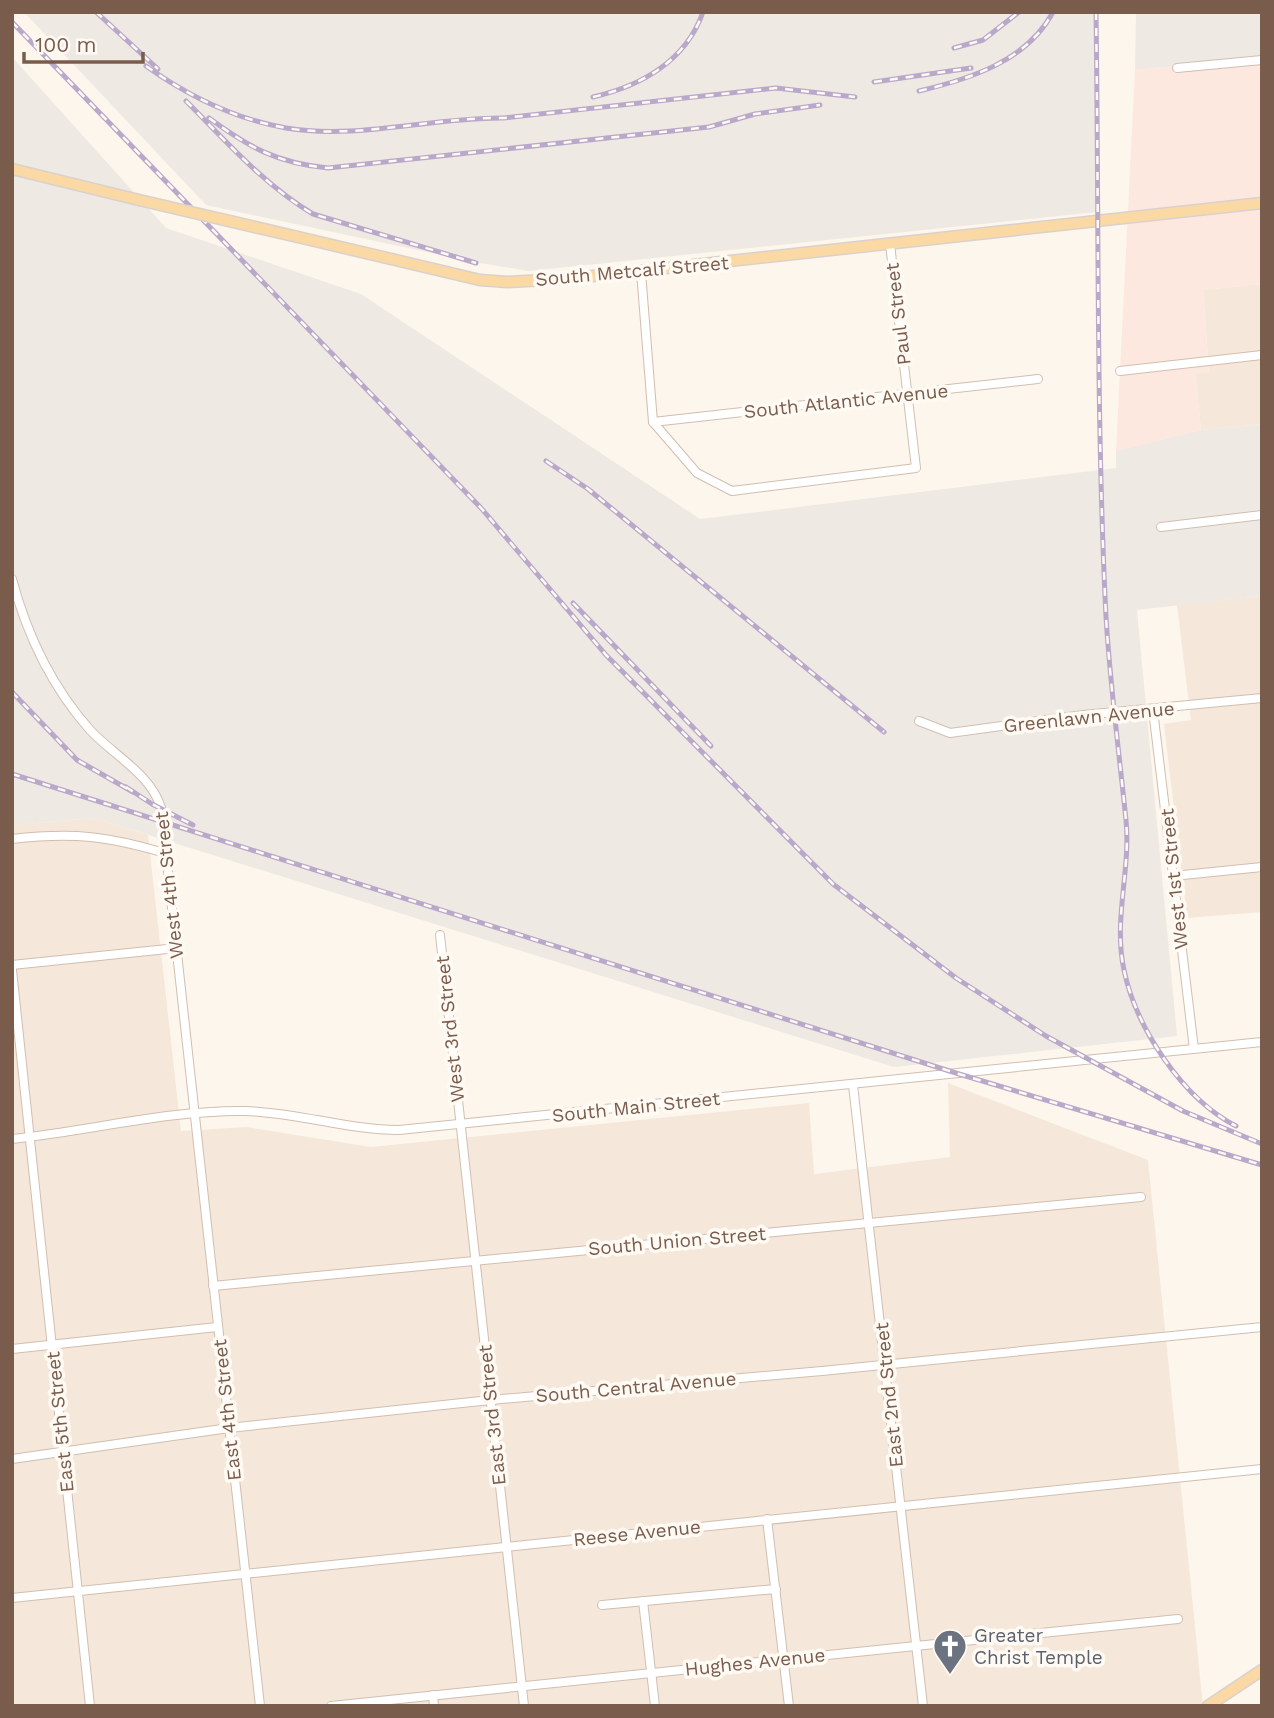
<svg xmlns="http://www.w3.org/2000/svg" width="1274" height="1718" viewBox="0 0 1274 1718" font-family="'Work Sans',sans-serif">
<style>
.residential{fill:#f5e8da}
.commercial{fill:#fde8e0}
.industrial{fill:#efe9e4}
.lines{fill:none;stroke-linecap:round;stroke-linejoin:round}
.minor-casing{stroke:#d1beb0;stroke-width:10}
.major-casing{stroke:#dad1cd;stroke-width:13}
.minor{stroke:#fff;stroke-width:8}
.major{stroke:#fbd9a5;stroke-width:10}
.rail-casing{stroke:#b9a8c9;stroke-width:5}
.rail{stroke:#fffaf3;stroke-width:2.5;stroke-dasharray:8;stroke-linecap:butt}
.major-bridge-casing{stroke:#dad1cd;stroke-width:13;stroke-linecap:butt}
.major-bridge{stroke:#fbd9a5;stroke-width:10}
.labels{text-anchor:middle;dominant-baseline:central;stroke-width:7;stroke-linejoin:round;paint-order:stroke}
.street-label{font-size:19px;fill:#7a5c4d;stroke:#fffaf3}
.worship-label{font-size:19px;fill:#5b616d;stroke:#fffaf3;text-anchor:start}
</style>
<rect width="100%" height="100%" fill="#fdf6ec"/>
<!-- residential -->
<g class="residential">
<polygon points="1262,284 1262,424 1201,430 1195,373 1209,371 1203,290"/>
<polygon points="1262,596 1262,912 1187,918 1164,724 1191,720 1177,605"/>
<polygon points="94,818 148,835 181,1131 246,1127 371,1147 809,1103 814,1174 950,1157 948,1083 1148,1160 1203,1706 12,1706 12,825"/>
</g>
<!-- commercial -->
<polygon class="commercial" points="1262,57 1262,284 1203,290 1209,372 1195,373 1201,430 1116,451 1135,70"/>
<!-- industrial -->
<g class="industrial">
<polygon points="24,12 1094,12 1097,212 529,271 474,262 206,205"/>
<polygon points="1136,12 1262,12 1262,57 1135,70"/>
<polygon points="12,57 166,228 361,294 700,519 1116,468 1116,451 1201,430 1262,424 1262,596 1137,610 1177,1036 894,1067 94,818 12,825"/>
</g>
<g class="lines">
<defs>
<g id="minor">
<polyline points="1177,68 1262,60"/>
<polyline points="641,272 653,422 697,473 732,491 916,468 890,244"/>
<polyline points="1120,371 1262,355"/>
<polyline points="653,422 1038,379"/>
<polyline points="1161,527 1262,515"/>
<path d="M12,579C27,635 51,686 90,730C113,755 151,774 161,808L260,1706"/>
<polyline points="1153,710 1194,1049"/>
<polyline points="919,721 950,733 1083,715 1262,698"/>
<path d="M12,839C74,832 108,836 168,854"/>
<polyline points="1173,876 1262,867"/>
<polyline points="440,935 524,1706"/>
<polyline points="12,965 177,948"/>
<polyline points="12,970 90,1706"/>
<polyline points="853,1085 923,1706"/>
<path d="M12,1139C89,1131 168,1110 245,1111C297,1112 347,1130 399,1130L1262,1042"/>
<polyline points="213,1286 1141,1197"/>
<polyline points="12,1349 217,1327"/>
<polyline points="12,1459 229,1428 490,1400 822,1371 1262,1327"/>
<polyline points="767,1519 789,1706"/>
<polyline points="12,1598 1262,1469"/>
<polyline points="643,1601 655,1706"/>
<polyline points="602,1605 776,1589"/>
<polyline points="433,1695 434,1706"/>
<polyline points="331,1706 1178,1619"/>
</g>
<g id="major">
<polyline points="12,169 139,200"/>
<polyline points="315,241 480,280 507,282 565,279 1262,203"/>
<polyline points="1208,1706 1262,1670"/>
</g>
</defs>
<!-- minor casing -->
<use href="#minor" class="minor-casing"/>
<!-- major casing -->
<use href="#major" class="major-casing"/>
<!-- minor -->
<use href="#minor" class="minor"/>
<!-- major -->
<use href="#major" class="major"/>
<defs>
<g id="rail">
<polyline points="96,12 158,69"/>
<path d="M1096,12C1099,214 1096,416 1106,617C1110,684 1119,752 1126,820C1131,870 1113,919 1124,970C1136,1028 1183,1099 1236,1126"/>
<polyline points="12,22 481,508 606,655 833,884 956,978 1046,1036 1183,1111 1262,1144"/>
<polyline points="954,48 983,40 1019,12"/>
<path d="M146,66C188,96 235,119 286,128C357,140 432,117 504,118L776,88L855,97"/>
<polyline points="874,82 971,68"/>
<path d="M919,91C970,79 1027,61 1053,12"/>
<path d="M593,97C641,86 686,61 703,12"/>
<path d="M186,101C226,141 264,185 313,214L476,263"/>
<path d="M209,118C250,148 277,163 328,168L709,127L755,114L820,105"/>
<polyline points="546,461 588,489 884,732"/>
<polyline points="573,603 711,746"/>
<polyline points="12,692 77,760 133,792"/>
<polyline points="12,774 959,1074 1262,1165"/>
<polyline points="126,787 152,804 193,825"/>
</g>
</defs>
<!-- rail casing -->
<use href="#rail" class="rail-casing"/>
<!-- rail -->
<use href="#rail" class="rail"/>
<defs>
<polyline id="major-bridge" points="139,200 315,241"/>
</defs>
<!-- major-bridge casing -->
<use href="#major-bridge" class="major-bridge-casing"/>
<!-- major-bridge -->
<use href="#major-bridge" class="major-bridge"/>
</g>
<!-- icons -->
<defs>
<symbol id="church-pin" viewBox="-11 -11 22 30"><path d="M0 17L-7.5 6A9.5 9.5 0 1 1 7.5 6Z" fill="#6b7280" stroke="#fffaf3"/><path d="M-1.2-6h2.4v3.5h3.3v2.4h-3.3V6h-2.4V-.1h-3.3v-2.4h3.3Z" fill="#fff"/></symbol>
</defs>
<g fill-rule="evenodd">
<use href="#church-pin" x="931" y="1627" width="38" height="52"/>
</g>
<g class="labels">
<!-- street labels -->
<g class="street-label">
<text transform="translate(632 271) rotate(-5)">South Metcalf Street</text>
<text transform="translate(898 314) rotate(-97)">Paul Street</text>
<text transform="translate(846 401) rotate(-6)">South Atlantic Avenue</text>
<text transform="translate(1089 717) rotate(-6)">Greenlawn Avenue</text>
<text transform="translate(1174 879) rotate(-96)">West 1st Street</text>
<text transform="translate(169 885) rotate(-96)">West 4th Street</text>
<text transform="translate(450 1029) rotate(-96)">West 3rd Street</text>
<text transform="translate(636 1107) rotate(-6)">South Main Street</text>
<text transform="translate(677 1241) rotate(-5)">South Union Street</text>
<text transform="translate(636 1387) rotate(-5)">South Central Avenue</text>
<text transform="translate(889 1395) rotate(-96)">East 2nd Street</text>
<text transform="translate(227 1410) rotate(-96)">East 4th Street</text>
<text transform="translate(492 1415) rotate(-96)">East 3rd Street</text>
<text transform="translate(60 1422) rotate(-96)">East 5th Street</text>
<text transform="translate(637 1533) rotate(-6)">Reese Avenue</text>
<text transform="translate(755 1662) rotate(-6)">Hughes Avenue</text>
</g>
<!-- worship labels -->
<g class="worship-label">
<text x="974" y="1635">Greater<tspan x="974" dy="22">Christ Temple</tspan></text>
</g>
</g>
<!-- border -->
<rect width="1274" height="1718" fill="none" stroke="#7a5c4d" stroke-width="28"/>
<!-- scale -->
<path d="M24 52v10h119v-10" fill="none" stroke="#7a5c4d" stroke-width="3.5"/>
<text x="35" y="52" font-size="21" fill="#7a5c4d" stroke="#fffaf3" stroke-width="5" paint-order="stroke">100 m</text>
</svg>
